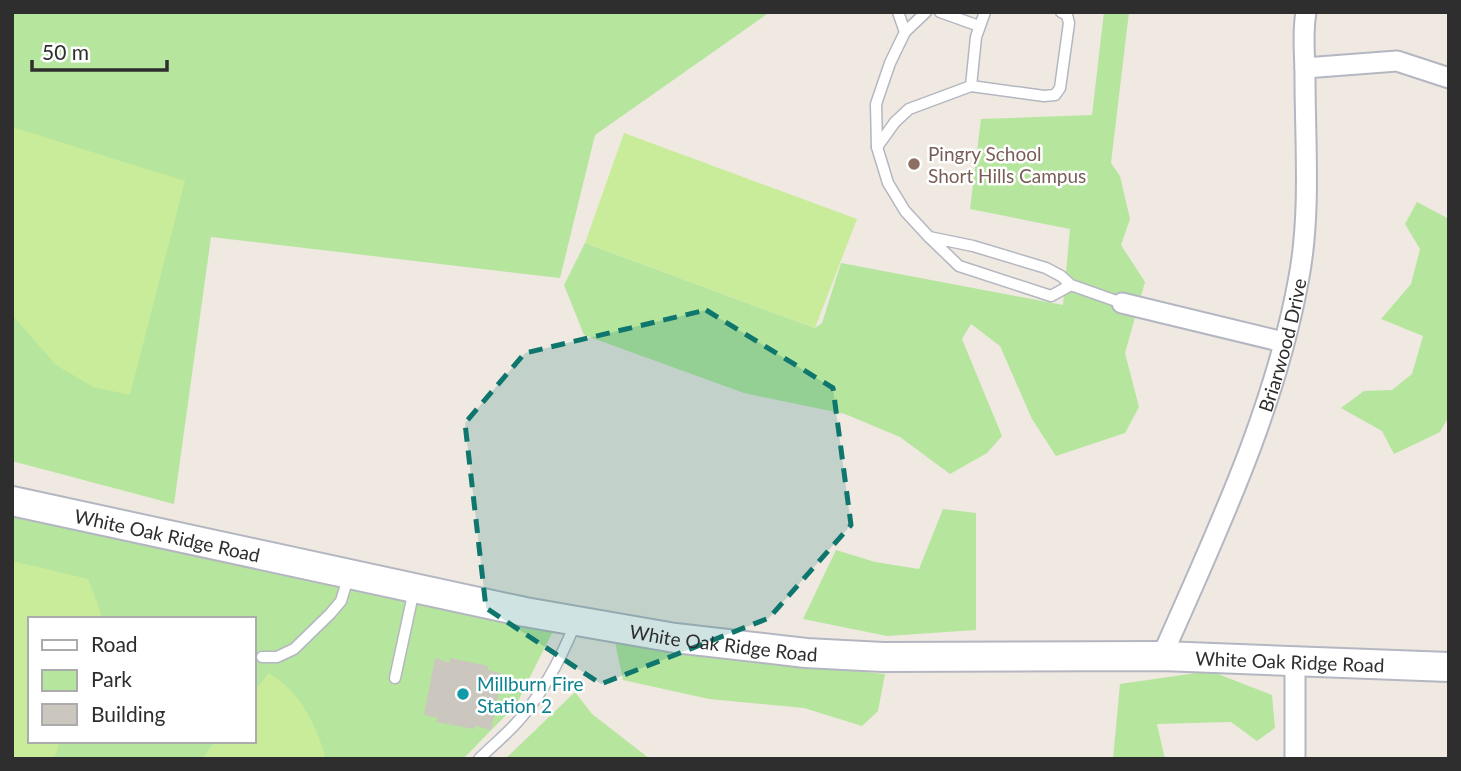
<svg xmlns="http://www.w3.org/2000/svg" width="1461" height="771" viewBox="0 0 1461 771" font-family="Lato,sans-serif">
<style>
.green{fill:#b6e59e;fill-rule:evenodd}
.pitch{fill:#c9ec9a}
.building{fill:#cbc7bf}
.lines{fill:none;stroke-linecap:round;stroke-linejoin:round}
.lane-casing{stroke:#b4b7c1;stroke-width:13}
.street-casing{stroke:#b4b7c1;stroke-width:23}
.secondary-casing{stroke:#b4b7c1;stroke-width:32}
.lane{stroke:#fff;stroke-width:10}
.street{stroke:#fff;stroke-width:19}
.secondary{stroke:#fff;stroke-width:28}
.marked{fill:#0f766e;fill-opacity:0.2;stroke:#0f766e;stroke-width:5;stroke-dasharray:14 9;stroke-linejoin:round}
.education-dot{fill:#8d6e63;stroke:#fff;stroke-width:2.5}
.culture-dot{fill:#0f9aa8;stroke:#fff;stroke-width:2.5}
.labels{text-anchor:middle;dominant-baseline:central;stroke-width:5;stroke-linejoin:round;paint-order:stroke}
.education-label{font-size:19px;fill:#785e54;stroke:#fff;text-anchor:start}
.street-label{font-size:19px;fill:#2e2e2e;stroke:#fff}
.culture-label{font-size:19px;fill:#0d838f;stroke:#fff;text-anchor:start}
</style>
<rect width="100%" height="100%" fill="#efe9e1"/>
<!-- green -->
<g class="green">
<polygon points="12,12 770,12 595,135 560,278 211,237 174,504 12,461"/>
<polygon points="1104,12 1129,12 1111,163 1120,176 1130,219 1121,245 1145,282 1125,353 1139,407 1125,433 1056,456 1032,419 1000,346 971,324 962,339 1002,436 987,453 950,474 900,437 845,414 744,393 584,335 564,285 585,243 815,328 822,323 841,263 1063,305 1070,229 970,209 981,119 1092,115"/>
<polygon points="1417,202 1449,219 1449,416 1440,432 1394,454 1382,431 1341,408 1364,391 1392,390 1412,374 1423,336 1381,319 1411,284 1420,249 1405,224"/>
<polygon points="943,509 976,513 976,630 887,636 803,619 836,550 875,562 919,569"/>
<path d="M12,514L553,631L516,705L463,759H12ZM30,619H254V741H30Z"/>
<polygon points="614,637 735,658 885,674 878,711 862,726 804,708 709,699 623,680"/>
<polygon points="1210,671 1272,695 1275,728 1257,741 1231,722 1157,724 1165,759 1113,759 1120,684"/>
<polygon points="575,692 592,714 650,759 505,759"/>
</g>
<!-- pitch -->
<g class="pitch">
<polygon points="12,127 185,181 130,395 93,387 56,365 12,315"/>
<polygon points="624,133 857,219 815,328 585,243"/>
<polygon points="12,561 88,579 101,613 99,619 30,619 30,741 60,741 54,759 12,758"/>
<path d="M269,673C300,692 316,724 326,759H202L215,741H254V692Z"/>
</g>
<!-- building -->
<polygon class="building" points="435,658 450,663 450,658 488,666 488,670 503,674 491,730 475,726 474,729 436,722 438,718 424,715"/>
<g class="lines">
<defs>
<g id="lane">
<polyline points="898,12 905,32"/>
<polyline points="926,12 905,32 890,63 876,104 877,147 888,183 905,211 929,237"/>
<polyline points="940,12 979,26"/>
<polyline points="971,86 976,37 985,12"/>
<polyline points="877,147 895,122 909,109 971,86 1044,96 1055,95 1060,88 1069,23 1067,15 1061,12"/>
<polyline points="1071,285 1051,296 959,266 929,237 973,246 1046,268 1061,276 1071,285 1122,303"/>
<polyline points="262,657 277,657 294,649 330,614 341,601 348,578"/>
<polyline points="395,678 414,590"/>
<path d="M479,759C492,746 507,734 519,720C544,692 561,658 575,624"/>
</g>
<g id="street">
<polyline points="1305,68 1397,61 1449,78"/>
<polyline points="1122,303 1283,342"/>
<path id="s1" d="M1162,656C1216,533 1275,411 1299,277C1311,212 1305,142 1305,76C1305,54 1302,34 1306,12"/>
<polyline points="1295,663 1295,759"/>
</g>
<g id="secondary">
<path id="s2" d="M12,501L525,612L675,638L806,653L883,657L1162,656L1449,667"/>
</g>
</defs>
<!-- lane casing -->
<use href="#lane" class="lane-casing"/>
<!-- street casing -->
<use href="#street" class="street-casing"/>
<!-- secondary casing -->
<use href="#secondary" class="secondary-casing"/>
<!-- lane -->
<use href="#lane" class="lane"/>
<!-- street -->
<use href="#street" class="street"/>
<!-- secondary -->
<use href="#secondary" class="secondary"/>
</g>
<!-- marked area -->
<path class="marked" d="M706,310L833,388L851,525L769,618L601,684L486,608L465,423L525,353Z"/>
<!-- markers -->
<circle class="education-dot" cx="914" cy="164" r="7"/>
<circle class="culture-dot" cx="463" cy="694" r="7"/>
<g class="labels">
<!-- education labels -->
<g class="education-label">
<text x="928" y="153">Pingry School<tspan x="928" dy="22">Short Hills Campus</tspan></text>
</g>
<!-- street labels -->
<g class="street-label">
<text stroke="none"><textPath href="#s1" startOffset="334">Briarwood Drive</textPath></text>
<text stroke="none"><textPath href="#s2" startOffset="159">White Oak Ridge Road</textPath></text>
<text stroke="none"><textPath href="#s2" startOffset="726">White Oak Ridge Road</textPath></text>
<text stroke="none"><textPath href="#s2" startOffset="1293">White Oak Ridge Road</textPath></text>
</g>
<!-- culture labels -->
<g class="culture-label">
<text x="477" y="683">Millburn Fire<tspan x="477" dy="22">Station 2</tspan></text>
</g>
</g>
<!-- border -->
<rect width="1461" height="771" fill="none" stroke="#2e2e2e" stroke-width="28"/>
<!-- legend -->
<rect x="28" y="617" width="228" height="126" fill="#ffffff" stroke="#ababab" stroke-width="2"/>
<rect x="42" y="640" width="35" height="10" fill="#ffffff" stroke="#ababab" stroke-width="2"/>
<text x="91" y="652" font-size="21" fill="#2e2e2e">Road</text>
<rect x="42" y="670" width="35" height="21" fill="#b6e59e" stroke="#ababab" stroke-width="2"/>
<text x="91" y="687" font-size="21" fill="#2e2e2e">Park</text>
<rect x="42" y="704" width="35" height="21" fill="#cbc7bf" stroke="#ababab" stroke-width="2"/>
<text x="91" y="722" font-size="21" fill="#2e2e2e">Building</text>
<!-- scale -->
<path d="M32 60v10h135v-10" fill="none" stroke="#2e2e2e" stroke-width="3.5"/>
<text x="42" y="60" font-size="21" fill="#2e2e2e" stroke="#ffffff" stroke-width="5" paint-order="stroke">50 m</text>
</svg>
